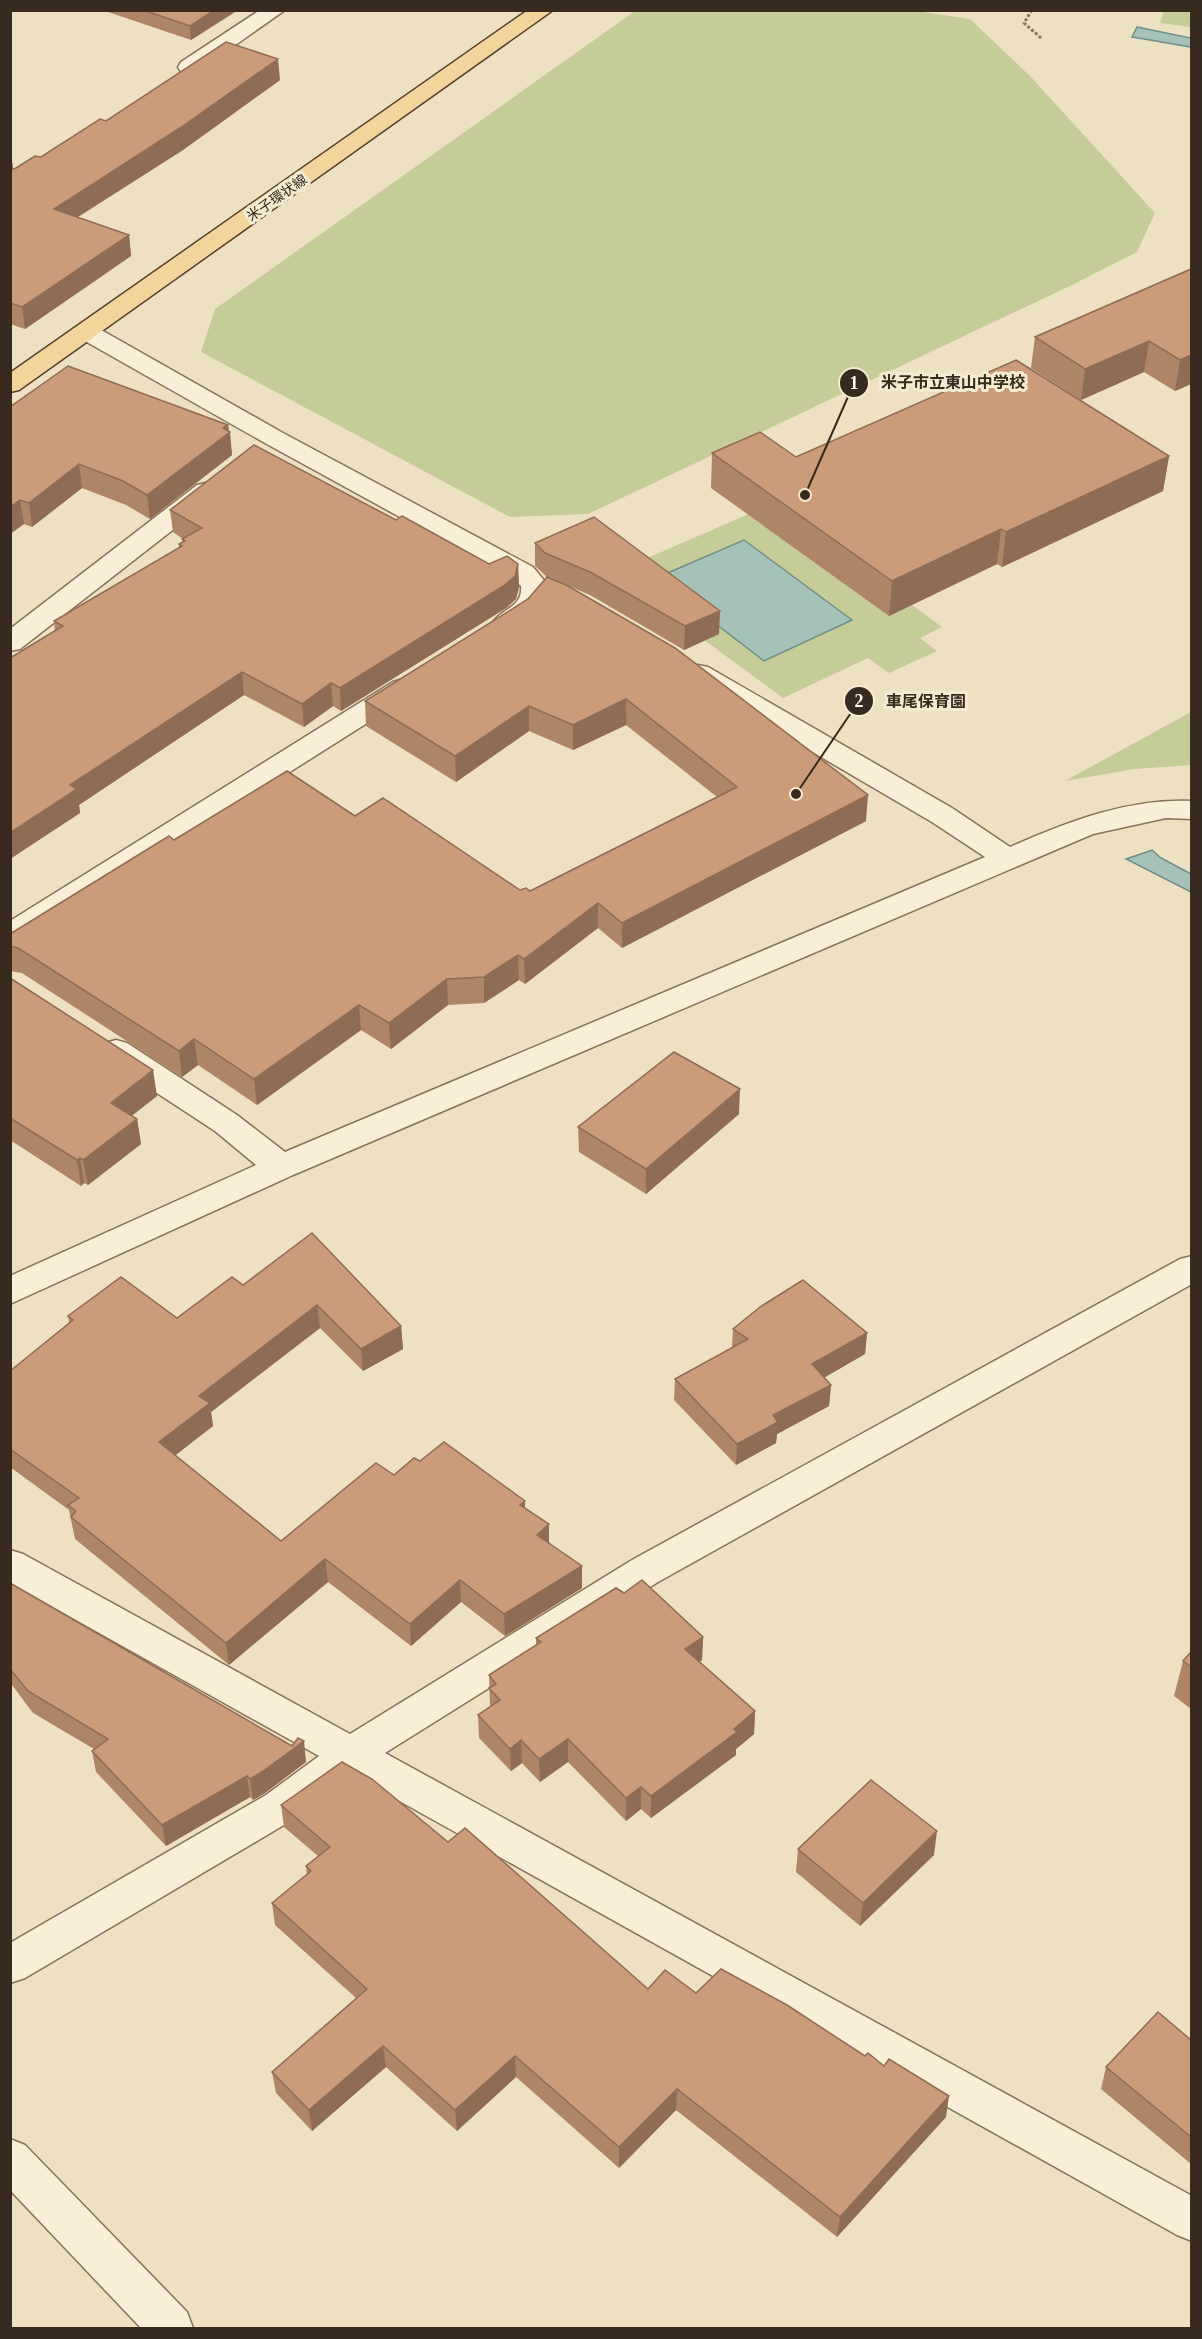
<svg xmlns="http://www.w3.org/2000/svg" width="1202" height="2339" viewBox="0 0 1202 2339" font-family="'Times New Roman','Noto Sans JP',serif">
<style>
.green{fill:#c6cc97}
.water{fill:#a5c1b8;stroke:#6c8f86;stroke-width:1.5}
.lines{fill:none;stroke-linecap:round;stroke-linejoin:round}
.minor-casing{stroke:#88725a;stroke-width:3}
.major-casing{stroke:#56402e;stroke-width:3}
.path{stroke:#88725a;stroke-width:3;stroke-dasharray:3 2;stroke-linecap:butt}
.minor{fill:#f9eed7;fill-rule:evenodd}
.major{fill:#f1d59b;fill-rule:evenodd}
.wall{fill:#af8568}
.shaded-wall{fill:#8f6c55}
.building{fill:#cc9b79;stroke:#8f6c55;stroke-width:1.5}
.labels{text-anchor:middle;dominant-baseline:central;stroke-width:6;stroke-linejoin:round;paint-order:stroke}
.far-street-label{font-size:14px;fill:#382a1e;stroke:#f5ebd3}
.leader{fill:none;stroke:#382a1e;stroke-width:2}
.callout-dot{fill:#382a1e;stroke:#f5ebd3;stroke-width:2}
.mark-label{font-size:18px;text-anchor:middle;font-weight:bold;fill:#fff}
.callout-label{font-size:16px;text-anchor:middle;font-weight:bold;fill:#382a1e;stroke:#f5ebd3;stroke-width:6;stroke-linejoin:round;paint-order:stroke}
</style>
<rect width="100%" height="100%" fill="#eee1c3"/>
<!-- green -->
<g class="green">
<polygon points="910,10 970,19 1030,76 1155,213 1137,252 1072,285 588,514 510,517 201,352 215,309 635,11"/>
<polygon points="1164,11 1191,11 1191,27 1160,23"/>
<polygon points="774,503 942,627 920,638 937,651 889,673 868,658 783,698 613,573"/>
<polygon points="1191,712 1191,765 1135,769 1065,781"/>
</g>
<!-- water -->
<g class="water">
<polygon points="1137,27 1191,38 1191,47 1132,37"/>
<polygon points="744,540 852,620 764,661 656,578"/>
<polygon points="1152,850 1161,858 1191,874 1191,892 1126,859"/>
</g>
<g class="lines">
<defs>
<g id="minor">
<polygon points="260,10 285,10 197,72 189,74 181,72 178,67 181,62"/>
<path d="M87,325L96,327L283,433L533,567L547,584C551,610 521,634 497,628L493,622C503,608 523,607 521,586L513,579L265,443L78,337L75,332L78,327Z"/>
<polygon points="206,483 215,485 219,491 215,497 20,649 10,651 10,629 197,485"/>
<path d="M698,665L708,667L952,808L1010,847C1067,822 1128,798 1192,801V819L1166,818L1093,834L293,1175L10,1304V1276L256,1165L215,1131L105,1059L100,1051L105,1043L116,1040L127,1043L237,1115L285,1152L985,857L932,822L688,679L684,673L688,667Z"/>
<polygon points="403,679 413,682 417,688 413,694 21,942 10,945 10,921 393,682"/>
<polygon points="1192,1256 1192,1284 658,1582 385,1753 1192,2196 1192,2241 1177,2235 353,1775 294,1819 25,1978 10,1983 10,1943 266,1795 319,1756 10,1583 10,1550 23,1554 350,1734 632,1560 1180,1259"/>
<polygon points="10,2139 25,2145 187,2312 193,2328 141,2328 10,2190"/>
</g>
<polygon id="major" points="528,10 553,10 19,390 10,392 10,373"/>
</defs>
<!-- minor casing -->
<use href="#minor" class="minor-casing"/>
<!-- major casing -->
<use href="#major" class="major-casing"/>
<!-- path -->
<polyline class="path" points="1032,10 1024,23 1041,38"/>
<!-- minor -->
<use href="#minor" class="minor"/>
<!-- major -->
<use href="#major" class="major"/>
</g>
<!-- wall -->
<g class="wall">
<polygon points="102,10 238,10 191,40"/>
<polygon points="280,80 183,150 78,217 129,235 131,256 25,329 10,324 10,148 13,168 12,170 41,157 106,121"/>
<polygon points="1191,269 1191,384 1175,391 1144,372 1081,400 1031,368 1035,337"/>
<polygon points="10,407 228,425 232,455 150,519 126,505 82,488 32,527 24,524 10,534"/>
<polygon points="712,453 796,457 1169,456 1163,491 1002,567 997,564 889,616 711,488"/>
<polygon points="170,510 396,520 489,564 518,564 519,587 516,599 506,608 341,711 333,706 304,727 244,695 79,805 80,813 10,859 10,658 55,631 54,621 179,548 179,544 182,542 182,539 183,539 173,532"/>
<polygon points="535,543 719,634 684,650 590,595 552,579 866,821 622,948 598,928 525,984 519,980 484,1003 448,1005 391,1049 361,1030 257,1105 198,1065 182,1077 22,973 10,971 10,934 174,840 355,816 520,890 530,891 717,797 626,725 573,750 529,731 456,782 366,726 365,701 528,599 547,577 535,566"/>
<polygon points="10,978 157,1096 132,1116 137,1119 141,1144 88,1185 84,1183 81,1186 10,1140"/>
<polygon points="739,1114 646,1194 579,1152 578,1127"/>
<polygon points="243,1285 401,1326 403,1349 363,1371 320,1328 211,1412 213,1426 175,1455 281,1541 420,1461 525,1508 582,1588 505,1636 461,1602 411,1646 328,1582 229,1665 75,1539 69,1510 10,1467 10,1371 69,1323 68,1316 177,1318"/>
<polygon points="733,1329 867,1333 865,1354 824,1377 831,1385 829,1406 777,1434 776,1443 736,1465 674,1400 675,1379 732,1348"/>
<polygon points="10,1583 306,1762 265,1793 253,1800 250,1797 166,1846 96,1772 92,1751 94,1749 33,1713 12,1685 10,1681"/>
<polygon points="624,1593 703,1637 702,1660 699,1662 755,1711 754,1734 736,1749 736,1755 651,1818 641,1809 626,1821 568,1762 540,1782 522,1763 511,1771 479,1738 478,1715 490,1707 489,1675 536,1645 536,1638"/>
<polygon points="1191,1652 1191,1709 1174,1696 1183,1661"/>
<polygon points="281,1805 448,1842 648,1989 696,1993 946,2117 837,2237 676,2110 619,2168 516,2077 457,2131 386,2067 312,2131 276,2093 272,2072 356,1998 275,1925 272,1903 307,1875 306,1866 318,1856 284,1827"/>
<polygon points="798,1849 934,1855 860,1926 796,1872"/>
<polygon points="1191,2040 1191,2164 1101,2089 1106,2067"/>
</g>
<!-- shaded-wall -->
<g class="shaded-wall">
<polygon points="214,10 238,10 191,40 190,26"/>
<polygon points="278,59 280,80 183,150 57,230 54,209"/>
<polygon points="10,148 13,168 10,171"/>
<polygon points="129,235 131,256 25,329 22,307"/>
<polygon points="1149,341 1144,372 1081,400 1085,369"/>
<polygon points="1191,355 1191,384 1175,391 1180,360"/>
<polygon points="228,425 229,433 230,432 232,455 150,519 147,495"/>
<polygon points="1169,456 1163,491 1002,567 1006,532"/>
<polygon points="79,464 82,488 32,527 29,503"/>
<polygon points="20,500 24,524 10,534 10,507"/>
<polygon points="1001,529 997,564 889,616 892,581"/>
<polygon points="518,564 519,587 516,599 506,608 341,711 340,688"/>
<polygon points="720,611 719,634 684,650 685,626"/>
<polygon points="242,672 244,695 79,805 80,813 10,859 10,833 70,785"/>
<polygon points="331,683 333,706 304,727 302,704"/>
<polygon points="626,699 626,725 573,750 573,725"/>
<polygon points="529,706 529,731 456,782 455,756"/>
<polygon points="868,795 866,821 622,948 622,923"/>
<polygon points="598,903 598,928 525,984 524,959"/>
<polygon points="518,955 519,980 484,1003 484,977"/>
<polygon points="447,979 448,1005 391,1049 389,1023"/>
<polygon points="359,1005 361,1030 257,1105 254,1079"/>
<polygon points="194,1039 198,1065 182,1077 179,1051"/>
<polygon points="153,1070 157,1096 115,1128 111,1103"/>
<polygon points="740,1089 739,1114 646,1194 646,1169"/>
<polygon points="137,1119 141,1144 88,1185 83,1160"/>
<polygon points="80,1158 84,1183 81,1186 77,1160"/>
<polygon points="317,1305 320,1328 211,1412 213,1426 163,1465 159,1442 199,1396"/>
<polygon points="401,1326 403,1349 363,1371 361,1349"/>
<polygon points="867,1333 865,1354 810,1386 812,1364"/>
<polygon points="831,1385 829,1406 777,1434 776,1443 736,1465 737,1444 773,1415"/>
<polygon points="525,1501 525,1523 520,1505"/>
<polygon points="549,1524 549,1547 537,1535"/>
<polygon points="325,1559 328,1582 229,1665 226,1643"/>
<polygon points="582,1566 582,1588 505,1636 504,1614"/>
<polygon points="460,1580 461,1602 411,1646 410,1624"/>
<polygon points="703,1637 702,1660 685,1673 685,1649"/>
<polygon points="755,1711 754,1734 736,1749 736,1755 651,1818 651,1796"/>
<polygon points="568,1739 568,1762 540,1782 539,1759"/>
<polygon points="521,1740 522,1763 511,1771 510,1749"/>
<polygon points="304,1741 306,1762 265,1793 253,1800 250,1779"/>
<polygon points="247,1776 250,1797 166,1846 162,1825"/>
<polygon points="641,1787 641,1809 626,1821 626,1798"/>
<polygon points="937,1831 934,1855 860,1926 863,1903"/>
<polygon points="383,2046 386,2067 312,2131 309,2110"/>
<polygon points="515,2056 516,2077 457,2131 455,2110"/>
<polygon points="677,2089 676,2110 619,2168 619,2147"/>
<polygon points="949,2096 946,2117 837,2237 840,2217"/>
</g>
<!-- building -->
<g class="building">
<polygon points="143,10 214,10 190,26"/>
<polygon points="226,42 278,59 180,128 54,209 129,235 22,307 10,303 10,170 16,168 35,156 41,157 100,119 106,121"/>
<polygon points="1191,269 1191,355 1180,360 1149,341 1085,369 1035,337"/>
<polygon points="1016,360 1169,456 1006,532 1001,529 892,581 712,453 760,432 796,457"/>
<polygon points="68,366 228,425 223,428 230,432 147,495 123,481 79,464 29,503 20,500 10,507 10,407"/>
<polygon points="254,445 396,520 402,516 489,564 507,556 518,564 515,576 505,585 340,688 331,683 302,704 242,672 70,785 77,789 10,833 10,658 63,626 54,621 182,546 179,544 185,541 182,539 202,528 170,510"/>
<polygon points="594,517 720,611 685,626 590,572 545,553 535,543"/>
<polygon points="547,577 568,586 675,648 868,795 622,923 598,903 524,959 518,955 484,977 447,979 389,1023 359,1005 254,1079 194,1039 179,1051 18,948 10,946 10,934 169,836 174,840 287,771 355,816 383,798 520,890 526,888 530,891 737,787 626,699 573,725 529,706 455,756 365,701 528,599"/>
<polygon points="10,978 153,1070 111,1103 137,1119 83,1160 80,1158 77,1160 10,1118"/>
<polygon points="674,1052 740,1089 646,1169 578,1127"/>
<polygon points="312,1233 401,1326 361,1349 317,1305 199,1396 210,1403 159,1442 281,1541 376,1463 394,1475 414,1458 420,1461 444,1442 525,1501 520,1505 549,1524 537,1535 582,1566 504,1614 460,1580 410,1624 325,1559 226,1643 71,1517 76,1511 68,1505 79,1498 10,1449 10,1371 73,1320 68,1316 121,1277 177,1318 232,1277 243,1285"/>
<polygon points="803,1280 867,1333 812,1364 831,1385 773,1415 778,1422 737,1444 675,1379 748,1339 733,1329 760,1307"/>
<polygon points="642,1580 703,1637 685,1649 755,1711 734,1729 737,1732 651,1796 641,1787 626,1798 568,1739 539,1759 521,1740 510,1749 478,1715 500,1700 489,1688 496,1684 489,1675 541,1642 536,1638 616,1588 624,1593"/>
<polygon points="10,1583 292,1746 298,1738 304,1741 262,1772 250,1779 247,1776 162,1825 92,1751 108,1739 28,1691 10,1669"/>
<polygon points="1191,1652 1191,1667 1183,1661"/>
<polygon points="342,1762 372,1779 448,1842 465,1828 648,1989 665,1970 696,1993 721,1969 787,2005 865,2056 868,2053 884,2066 889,2059 949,2096 840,2217 677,2089 619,2147 515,2056 455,2110 383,2046 309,2110 272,2072 367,1989 272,1903 311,1871 306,1866 330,1847 281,1805"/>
<polygon points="871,1780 937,1831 863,1903 798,1849"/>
<polygon points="1158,2012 1191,2040 1191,2137 1106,2067"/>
</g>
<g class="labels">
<!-- far-street labels -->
<g class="far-street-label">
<text transform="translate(277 198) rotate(-35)">米子環状線</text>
</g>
</g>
<!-- callouts -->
<path class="leader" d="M805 495L854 383M796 794L859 701"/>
<g class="callout-dot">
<circle cx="805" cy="495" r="6"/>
<circle cx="796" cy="794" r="6"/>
<circle cx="854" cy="383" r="15"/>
<circle cx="859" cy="701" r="15"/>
</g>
<g class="mark-label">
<text x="854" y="389">1</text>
<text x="859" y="707">2</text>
</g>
<g class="callout-label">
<text x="953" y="388">米子市立東山中学校</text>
<text x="926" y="707">車尾保育園</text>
</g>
<!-- border -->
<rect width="1202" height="2339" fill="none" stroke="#382a1e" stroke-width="24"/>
</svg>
